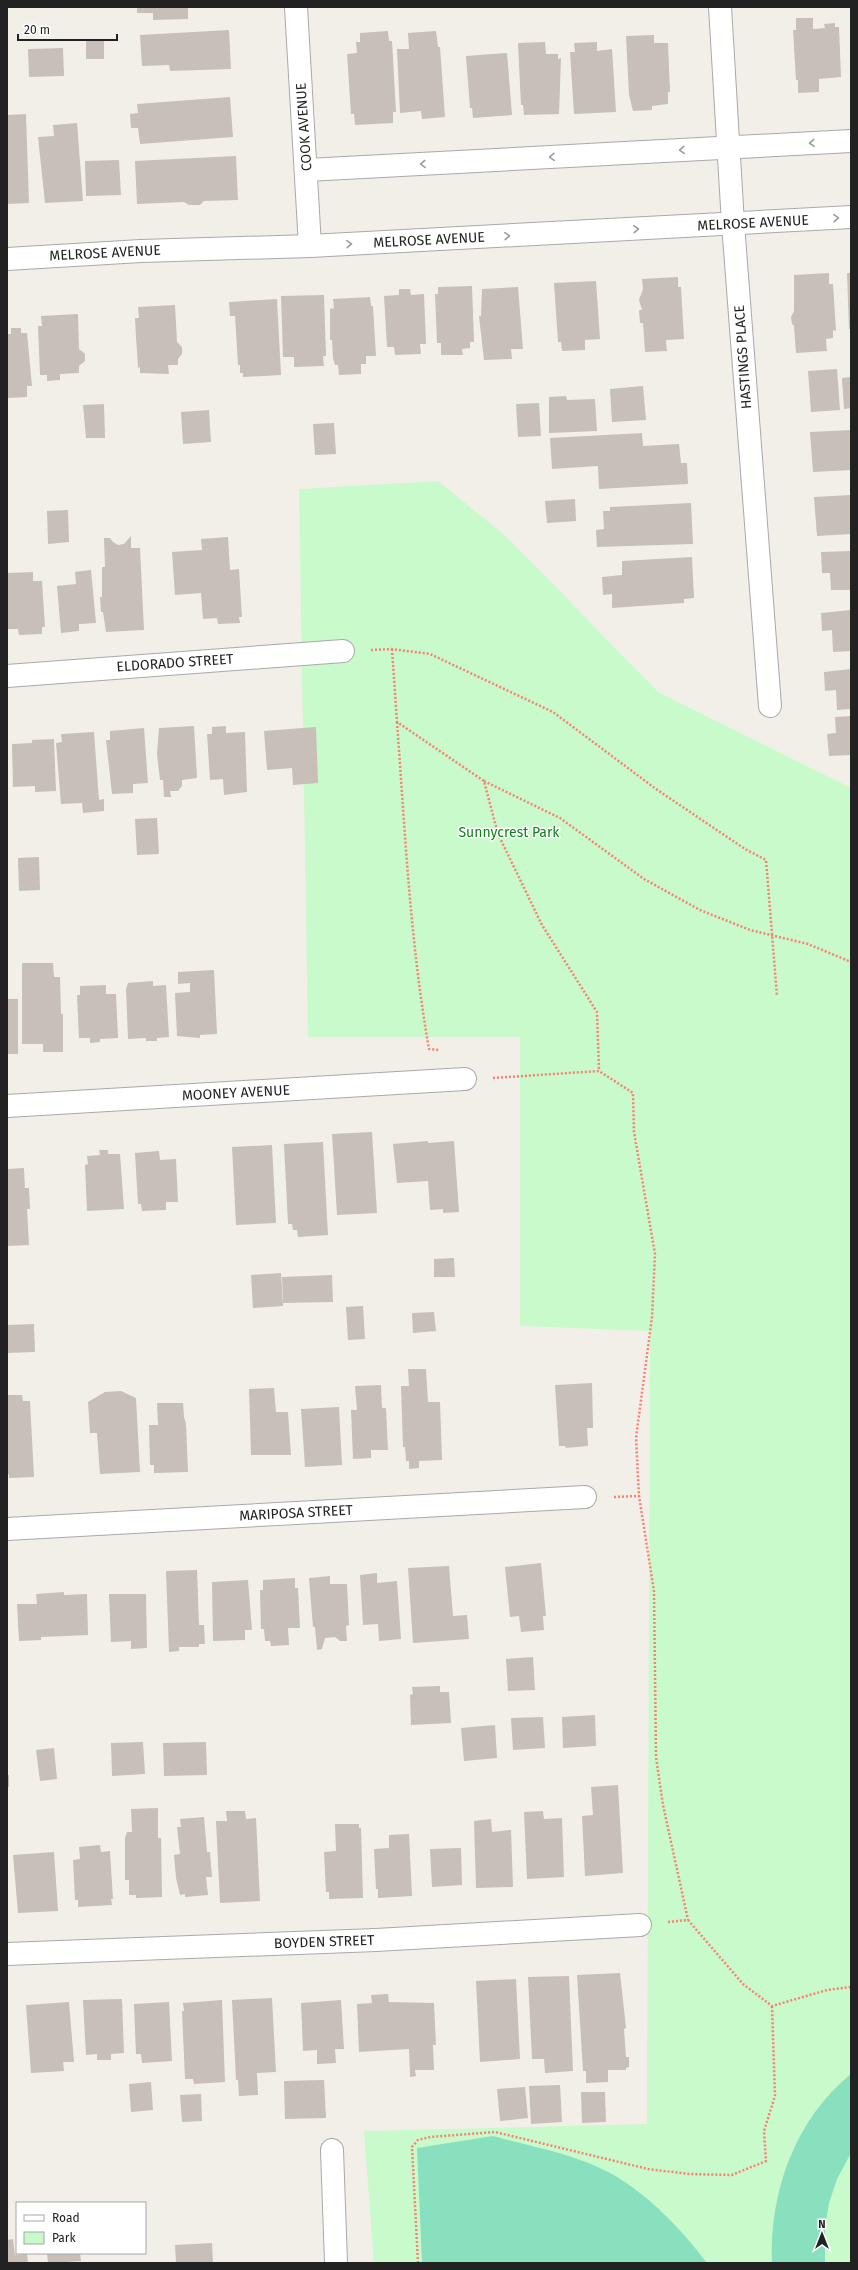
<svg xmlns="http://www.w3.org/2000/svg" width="858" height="2270" viewBox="0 0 858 2270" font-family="'Fira Sans',sans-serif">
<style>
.park{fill:#c8facc}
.pitch{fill:#88e0be}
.building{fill:#c7bfb8}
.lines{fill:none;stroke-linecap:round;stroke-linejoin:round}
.minor-casing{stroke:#a9a9a9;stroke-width:24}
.path{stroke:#fa8072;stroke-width:2.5;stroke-dasharray:2 2;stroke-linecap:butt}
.minor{stroke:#fff;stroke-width:22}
.oneway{stroke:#9c9c9c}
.labels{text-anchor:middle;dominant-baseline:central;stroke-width:3;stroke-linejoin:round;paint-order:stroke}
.street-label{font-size:14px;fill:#222;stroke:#fff}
.park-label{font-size:14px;fill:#0c8416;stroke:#fff}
</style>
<rect width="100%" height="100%" fill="#f2efe9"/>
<!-- park -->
<polygon class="park" points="438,481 507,537 658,692 851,788 851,2263 374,2263 364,2131 647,2124 650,1331 520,1326 520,1037 308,1037 299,489"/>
<!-- pitch -->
<g class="pitch">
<path d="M851,2074V2153L837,2179L829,2203L825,2228V2263H772C769,2193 795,2119 851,2074Z"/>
<path d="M493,2136C533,2147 576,2154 612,2174C650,2196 681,2229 707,2263H422L417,2148Z"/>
</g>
<!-- building -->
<g class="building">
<polygon points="137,7 188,7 188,19 153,20 153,13 137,13"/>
<polygon points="796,18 813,18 813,29 825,28 824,24 835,23 835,27 839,27 841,77 819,79 819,92 798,93 798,80 796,80 793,30 796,30"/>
<polygon points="229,30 231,69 170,71 169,65 142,66 140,35"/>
<polygon points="388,31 389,41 392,41 396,112 393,112 393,123 355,125 354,114 351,114 347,54 357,53 356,42 360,42 360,33"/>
<polygon points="436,31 438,47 440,47 445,117 422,119 421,111 400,113 397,49 409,49 408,33"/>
<polygon points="654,35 654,43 668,43 670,92 668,92 668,104 652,106 652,110 633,111 629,95 626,36"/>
<polygon points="104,39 104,59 86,59 86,40"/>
<polygon points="545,42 546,54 558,54 558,59 561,58 559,114 524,115 523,105 521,105 518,43"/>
<polygon points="597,42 597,51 612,49 616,112 574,114 570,52 575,52 574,43"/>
<polygon points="63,48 64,76 29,77 28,49"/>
<polygon points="507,53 512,115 473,118 472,108 470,108 466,56"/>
<polygon points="230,97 233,137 140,144 138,128 131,128 130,114 138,113 137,104"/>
<polygon points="26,114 29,203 7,204 7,115"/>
<polygon points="77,123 83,201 45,203 38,137 54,136 53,125"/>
<polygon points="236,156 238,200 204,201 200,205 189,205 184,202 137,204 135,161"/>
<polygon points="119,160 121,195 86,196 85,161"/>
<polygon points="829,273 829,284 833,284 836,331 833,330 833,338 826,339 827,351 796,353 794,326 792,324 791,317 794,311 794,275"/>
<polygon points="847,273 851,273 851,329 849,329"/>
<polygon points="678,277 678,287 681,287 684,339 666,340 667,351 645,352 643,323 640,323 639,310 642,310 639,300 643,289 642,279"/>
<polygon points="596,281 600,339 585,340 585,350 562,351 561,342 558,342 554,283"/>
<polygon points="472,286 474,342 470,342 470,348 462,349 463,355 441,355 441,343 437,343 435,294 438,294 438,287"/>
<polygon points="518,287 523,349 511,349 512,359 484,360 479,316 481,316 482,289"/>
<polygon points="399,289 410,289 411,295 424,294 426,344 420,344 421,354 395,355 394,347 387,347 384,296 399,295"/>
<polygon points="324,295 326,356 323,356 324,366 294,367 294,357 283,357 281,296"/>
<polygon points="370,297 371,306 373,306 376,356 366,356 366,364 361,364 361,374 339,375 338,365 335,365 333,358 332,340 330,340 330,309 334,308 333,299"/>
<polygon points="277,299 281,375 243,377 243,373 240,373 240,365 238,365 235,316 230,316 229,302"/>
<polygon points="175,305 177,342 182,347 182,354 178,359 178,365 168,365 169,374 140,373 140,367 138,368 136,337 135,318 139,318 138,307"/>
<polygon points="78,314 79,349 85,354 85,361 79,366 79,373 60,374 60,380 47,381 47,375 40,375 38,326 42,326 41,316"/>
<polygon points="11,328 21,328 21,333 27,333 32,386 27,386 27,397 7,398 7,334 11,334"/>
<polygon points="837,369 840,410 811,412 808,371"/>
<polygon points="851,377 851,408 844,409 842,378"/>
<polygon points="643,386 646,420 612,422 610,389"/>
<polygon points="566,396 567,400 595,399 597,431 549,433 549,397"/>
<polygon points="539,403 541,436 518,437 516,404"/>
<polygon points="104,404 105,438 86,438 83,405"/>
<polygon points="209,410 211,442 183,444 181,412"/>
<polygon points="334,423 336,454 315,455 313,424"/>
<polygon points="851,430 851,470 813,472 810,432"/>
<polygon points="642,433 643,446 679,444 681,463 687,463 688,484 599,489 598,466 552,469 550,438"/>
<polygon points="851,495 851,534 817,536 814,497"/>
<polygon points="575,499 576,521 547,523 545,501"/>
<polygon points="691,503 693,544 597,547 596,530 604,529 603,511 610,511 610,507"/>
<polygon points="68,510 69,542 48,544 47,511"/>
<polygon points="131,536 131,548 140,548 144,630 106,632 103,612 101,612 100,597 102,597 102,567 105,567 104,538 110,538 113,542 118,545 124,544"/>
<polygon points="228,537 230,570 239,569 242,617 239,617 240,623 218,624 217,618 203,619 201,593 175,595 172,552 202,550 201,539"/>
<polygon points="851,551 851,590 831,590 830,573 822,573 821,552"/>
<polygon points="692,557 694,598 684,599 684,603 612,608 612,594 603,595 602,577 622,575 622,561"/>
<polygon points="91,570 96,623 79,624 79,631 61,633 57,586 76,584 75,572"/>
<polygon points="33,572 33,581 42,581 45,627 42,627 42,634 19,635 18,629 7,629 7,573"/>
<polygon points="851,610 851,651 833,652 832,630 822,631 821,613"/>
<polygon points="851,669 851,709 837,710 836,690 825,691 824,672"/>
<polygon points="851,716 851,755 829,756 827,734 836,733 835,717"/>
<polygon points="194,726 197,778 182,780 182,786 178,791 170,791 171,797 164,797 163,780 160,780 157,754 159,728"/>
<polygon points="226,726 226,733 245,732 247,792 224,795 223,779 210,780 207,734 212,734 212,727"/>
<polygon points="316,727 318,783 293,785 292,768 267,770 264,731"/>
<polygon points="144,728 148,783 133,784 133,793 112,794 106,740 110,740 110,731"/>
<polygon points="94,732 99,800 104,799 104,811 83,813 82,803 61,804 56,743 62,742 61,734"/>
<polygon points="54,739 56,791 35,792 35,786 13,787 12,744 32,743 32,740"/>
<polygon points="157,818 159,854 137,855 135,819"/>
<polygon points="39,857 40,890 19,891 18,858"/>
<polygon points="22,963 53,963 54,977 60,977 61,1014 63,1014 63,1052 43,1052 43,1044 22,1044"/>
<polygon points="214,970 217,1034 200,1035 200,1038 177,1036 175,993 190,992 190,983 178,984 178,972"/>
<polygon points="153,981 153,986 166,985 169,1037 157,1038 157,1041 146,1041 146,1038 128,1039 126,989 128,983"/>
<polygon points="106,985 106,994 116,994 118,1038 100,1039 100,1042 90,1043 90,1038 79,1038 77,995 80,995 80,986"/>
<rect x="7" y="999" width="11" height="55"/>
<polygon points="372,1132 377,1213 337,1215 332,1134"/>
<polygon points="428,1141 428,1143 454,1141 459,1212 443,1213 443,1209 430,1210 428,1181 397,1183 393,1144"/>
<polygon points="323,1142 328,1235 298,1237 297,1230 293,1230 292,1224 288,1224 284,1144"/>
<polygon points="272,1145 276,1223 236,1225 232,1147"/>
<polygon points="99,1150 108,1150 108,1154 120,1154 124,1209 87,1211 85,1165 88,1164 87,1156 100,1155"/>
<polygon points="159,1151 160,1160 176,1159 178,1202 166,1202 166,1210 142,1211 141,1204 138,1204 135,1153"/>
<polygon points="24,1168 25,1188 29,1188 30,1209 27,1209 29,1245 7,1246 7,1169"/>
<polygon points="454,1258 455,1277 434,1277 434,1259"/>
<polygon points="281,1273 283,1306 253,1308 251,1275"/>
<polygon points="332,1275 333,1302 283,1303 282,1277"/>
<polygon points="363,1306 365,1339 348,1340 346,1307"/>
<polygon points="434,1312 436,1331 413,1333 412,1313"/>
<polygon points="34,1324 35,1352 7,1353 7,1325"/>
<polygon points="408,1369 426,1369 428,1402 440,1402 442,1460 419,1461 419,1468 409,1469 409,1461 406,1461 405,1447 403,1447 401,1386 409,1386"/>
<polygon points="592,1383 593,1428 587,1428 588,1446 566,1448 565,1446 559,1446 555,1385"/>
<polygon points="381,1385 382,1408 386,1408 388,1450 371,1450 371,1458 353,1459 351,1410 357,1410 355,1386"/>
<polygon points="274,1388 276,1412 288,1412 291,1455 251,1455 249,1389"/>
<polygon points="121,1391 136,1398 140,1472 100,1474 97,1433 90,1433 88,1402 105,1392"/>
<polygon points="7,1395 22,1395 23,1401 30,1401 34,1477 9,1478 9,1474 7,1475"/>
<polygon points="157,1403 183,1403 184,1417 186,1424 188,1472 154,1473 154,1465 150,1465 149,1425 158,1425"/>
<polygon points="339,1407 342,1465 305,1467 301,1409"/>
<polygon points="541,1563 546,1616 543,1616 544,1630 521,1632 519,1616 510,1617 505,1567"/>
<polygon points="449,1566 453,1616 467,1615 469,1639 413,1643 408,1568"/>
<polygon points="197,1570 199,1625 204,1625 205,1644 199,1644 199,1647 179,1647 179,1651 169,1652 166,1571"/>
<polygon points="377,1573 377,1583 397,1581 401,1639 379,1641 378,1624 363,1625 360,1575"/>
<polygon points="330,1576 330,1584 347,1584 349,1625 346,1626 347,1641 340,1641 335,1637 325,1638 322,1649 317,1650 315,1627 313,1627 309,1578"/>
<polygon points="295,1578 295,1588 298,1588 300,1628 288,1628 289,1645 271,1646 270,1641 265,1641 264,1629 261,1629 260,1590 263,1590 263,1580"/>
<polygon points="248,1580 252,1630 245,1630 245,1640 213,1641 212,1582"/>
<polygon points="64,1592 64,1595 87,1594 88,1635 41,1637 41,1640 19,1641 17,1604 37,1604 36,1594"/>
<polygon points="109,1594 146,1594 147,1648 131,1649 131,1641 111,1642"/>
<polygon points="533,1657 535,1690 508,1691 506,1659"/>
<polygon points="440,1686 440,1692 449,1692 451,1723 411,1725 410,1695 413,1694 412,1687"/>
<polygon points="595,1715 596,1746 563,1748 562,1717"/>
<polygon points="543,1717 545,1748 513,1750 511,1718"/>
<polygon points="495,1725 497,1758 464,1761 461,1728"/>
<polygon points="143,1742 145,1774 112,1776 111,1743"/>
<polygon points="206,1742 207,1775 164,1776 163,1743"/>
<polygon points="54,1748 57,1779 40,1781 36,1750"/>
<rect x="7" y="1775" width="2" height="12"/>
<polygon points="618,1785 623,1873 585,1876 582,1816 593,1815 591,1787"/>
<polygon points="158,1808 158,1838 161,1838 162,1897 136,1898 136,1895 129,1895 129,1880 125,1880 125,1838 127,1832 132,1832 131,1809"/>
<polygon points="226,1811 245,1811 246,1819 256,1818 260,1901 220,1903 216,1821 227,1821"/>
<polygon points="543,1811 544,1819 562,1818 564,1877 527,1879 524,1812"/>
<polygon points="204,1817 207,1852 210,1852 212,1877 206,1877 208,1895 185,1897 185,1894 180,1895 176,1878 174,1855 180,1854 177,1827 181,1827 180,1819"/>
<polygon points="491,1819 492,1832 511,1830 513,1887 476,1888 474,1821"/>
<polygon points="335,1824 359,1824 359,1828 361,1828 363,1898 329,1899 329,1892 326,1892 324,1852 336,1851"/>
<polygon points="409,1834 412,1896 378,1898 378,1889 376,1889 374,1849 389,1848 389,1835"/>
<polygon points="100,1845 101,1852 110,1851 113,1899 111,1899 112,1905 78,1907 78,1900 75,1900 73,1860 80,1859 79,1847"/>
<polygon points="461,1848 462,1885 432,1887 430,1849"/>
<polygon points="54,1852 58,1911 18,1913 13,1855"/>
<polygon points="620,1973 626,2028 624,2029 626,2057 629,2057 629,2067 626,2068 626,2070 608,2070 608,2082 586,2083 586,2071 583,2071 577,1975"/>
<polygon points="569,1976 573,2071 545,2073 544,2059 532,2059 528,1977"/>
<polygon points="516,1979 520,2059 480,2062 476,1981"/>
<polygon points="388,1994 389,2002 434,2003 436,2045 433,2045 434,2070 415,2070 416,2076 410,2077 409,2049 359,2052 357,2004 372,2003 371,1995"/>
<polygon points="272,1998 276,2072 257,2073 258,2095 239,2096 238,2080 236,2080 232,2000"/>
<polygon points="122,1999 124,2053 111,2054 111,2060 97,2060 97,2054 86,2055 83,2000"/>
<polygon points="222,2000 225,2082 194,2084 193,2079 185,2079 182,2011 184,2011 183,2003"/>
<polygon points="341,2000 344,2049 335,2049 336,2063 317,2064 317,2050 303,2051 301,2003"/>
<polygon points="69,2002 74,2062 63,2062 64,2071 31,2073 26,2005"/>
<polygon points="169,2002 172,2061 142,2063 141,2054 136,2054 134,2004"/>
<polygon points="324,2080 326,2118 285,2119 284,2081"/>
<polygon points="151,2082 153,2110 131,2112 129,2084"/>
<polygon points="560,2085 562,2122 531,2124 529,2086"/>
<polygon points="525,2087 528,2118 500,2121 497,2089"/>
<polygon points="581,2092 605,2092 606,2122 582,2123"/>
<polygon points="201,2094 202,2121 182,2122 180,2095"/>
<polygon points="13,2239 15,2255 27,2254 28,2263 7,2263 7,2240"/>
<polygon points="212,2243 213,2263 176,2263 175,2245"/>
<polygon points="47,2253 80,2253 81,2261 48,2263"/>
</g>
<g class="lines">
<defs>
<g id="minor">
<polyline points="296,7 310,246"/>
<polyline points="720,7 733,224 770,706"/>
<polyline points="307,170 851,141"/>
<polyline points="7,259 141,251 310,246 851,217"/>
<polyline points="7,676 343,651"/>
<polyline points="7,1106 465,1079"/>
<polyline points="7,1529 585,1497"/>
<polyline points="7,1954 376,1940 640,1925"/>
<polyline points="332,2150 336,2263"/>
</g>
</defs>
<!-- minor casing -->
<use href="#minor" class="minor-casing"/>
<!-- path -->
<g class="path">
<polyline points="392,649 397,722 484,781 498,834 542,925 597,1012 599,1071"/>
<polyline points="371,650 392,649 430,654 553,712 656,789 745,849 766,860 777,996"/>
<path d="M397,722C405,831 410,941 429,1049L439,1050"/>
<polyline points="484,781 560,818 644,879 700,910 750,930 808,944 851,962"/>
<polyline points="493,1078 599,1071 633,1093 634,1132 655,1254 652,1317 636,1438 639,1496 654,1591 656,1757 663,1805 688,1920"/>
<polyline points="614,1497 639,1496"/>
<polyline points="668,1922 688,1920 743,1984 772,2006 827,1990 851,1987"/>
<polyline points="418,2263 412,2147 418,2140 430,2137 495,2132 648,2169 689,2174 732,2175 766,2161 764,2131 775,2096 772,2006"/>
</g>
<!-- minor -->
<use href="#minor" class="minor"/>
</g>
<!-- one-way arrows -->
<defs><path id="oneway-chevron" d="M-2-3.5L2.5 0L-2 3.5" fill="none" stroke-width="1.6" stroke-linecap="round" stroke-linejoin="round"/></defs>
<g class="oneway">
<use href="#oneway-chevron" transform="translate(812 143) rotate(177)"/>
<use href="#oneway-chevron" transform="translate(682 150) rotate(177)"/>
<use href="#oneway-chevron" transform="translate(552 157) rotate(177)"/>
<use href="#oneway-chevron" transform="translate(423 164) rotate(177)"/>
<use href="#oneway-chevron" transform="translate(836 218) rotate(-4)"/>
<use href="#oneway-chevron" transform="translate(636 229) rotate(-3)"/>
<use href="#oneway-chevron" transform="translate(507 236) rotate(-3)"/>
<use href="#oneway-chevron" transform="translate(349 244) rotate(-3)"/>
</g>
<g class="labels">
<!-- street labels -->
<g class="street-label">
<text transform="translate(304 127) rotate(-94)">COOK AVENUE</text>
<text transform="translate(753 223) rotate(-3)">MELROSE AVENUE</text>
<text transform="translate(429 240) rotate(-3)">MELROSE AVENUE</text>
<text transform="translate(105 253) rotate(-3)">MELROSE AVENUE</text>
<text transform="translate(743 357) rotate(-94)">HASTINGS PLACE</text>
<text transform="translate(175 663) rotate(-4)">ELDORADO STREET</text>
<text transform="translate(236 1093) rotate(-3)">MOONEY AVENUE</text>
<text transform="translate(296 1513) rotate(-3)">MARIPOSA STREET</text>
<text transform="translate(324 1942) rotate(-2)">BOYDEN STREET</text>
</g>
<!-- park labels -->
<g class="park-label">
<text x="509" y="832">Sunnycrest Park</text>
</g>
</g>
<!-- border -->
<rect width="858" height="2270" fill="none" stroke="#222222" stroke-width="16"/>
<!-- legend -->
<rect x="16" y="2202" width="130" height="52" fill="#ffffff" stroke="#a7a7a7"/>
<rect x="24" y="2215" width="20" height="6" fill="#ffffff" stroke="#a7a7a7"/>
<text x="52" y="2222" font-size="12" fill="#222222">Road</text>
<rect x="24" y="2232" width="20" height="12" fill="#c8facc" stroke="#a7a7a7"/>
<text x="52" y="2242" font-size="12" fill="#222222">Park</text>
<!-- north arrow -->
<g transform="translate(822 2234)" stroke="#ffffff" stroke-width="3" paint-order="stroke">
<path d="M0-3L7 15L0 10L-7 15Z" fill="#222222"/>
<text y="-6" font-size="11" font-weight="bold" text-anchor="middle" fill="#222222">N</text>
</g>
<!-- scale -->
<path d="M18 34v6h99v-6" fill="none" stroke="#222222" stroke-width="2"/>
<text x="24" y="34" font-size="12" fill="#222222" stroke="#ffffff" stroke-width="3" paint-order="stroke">20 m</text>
</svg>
